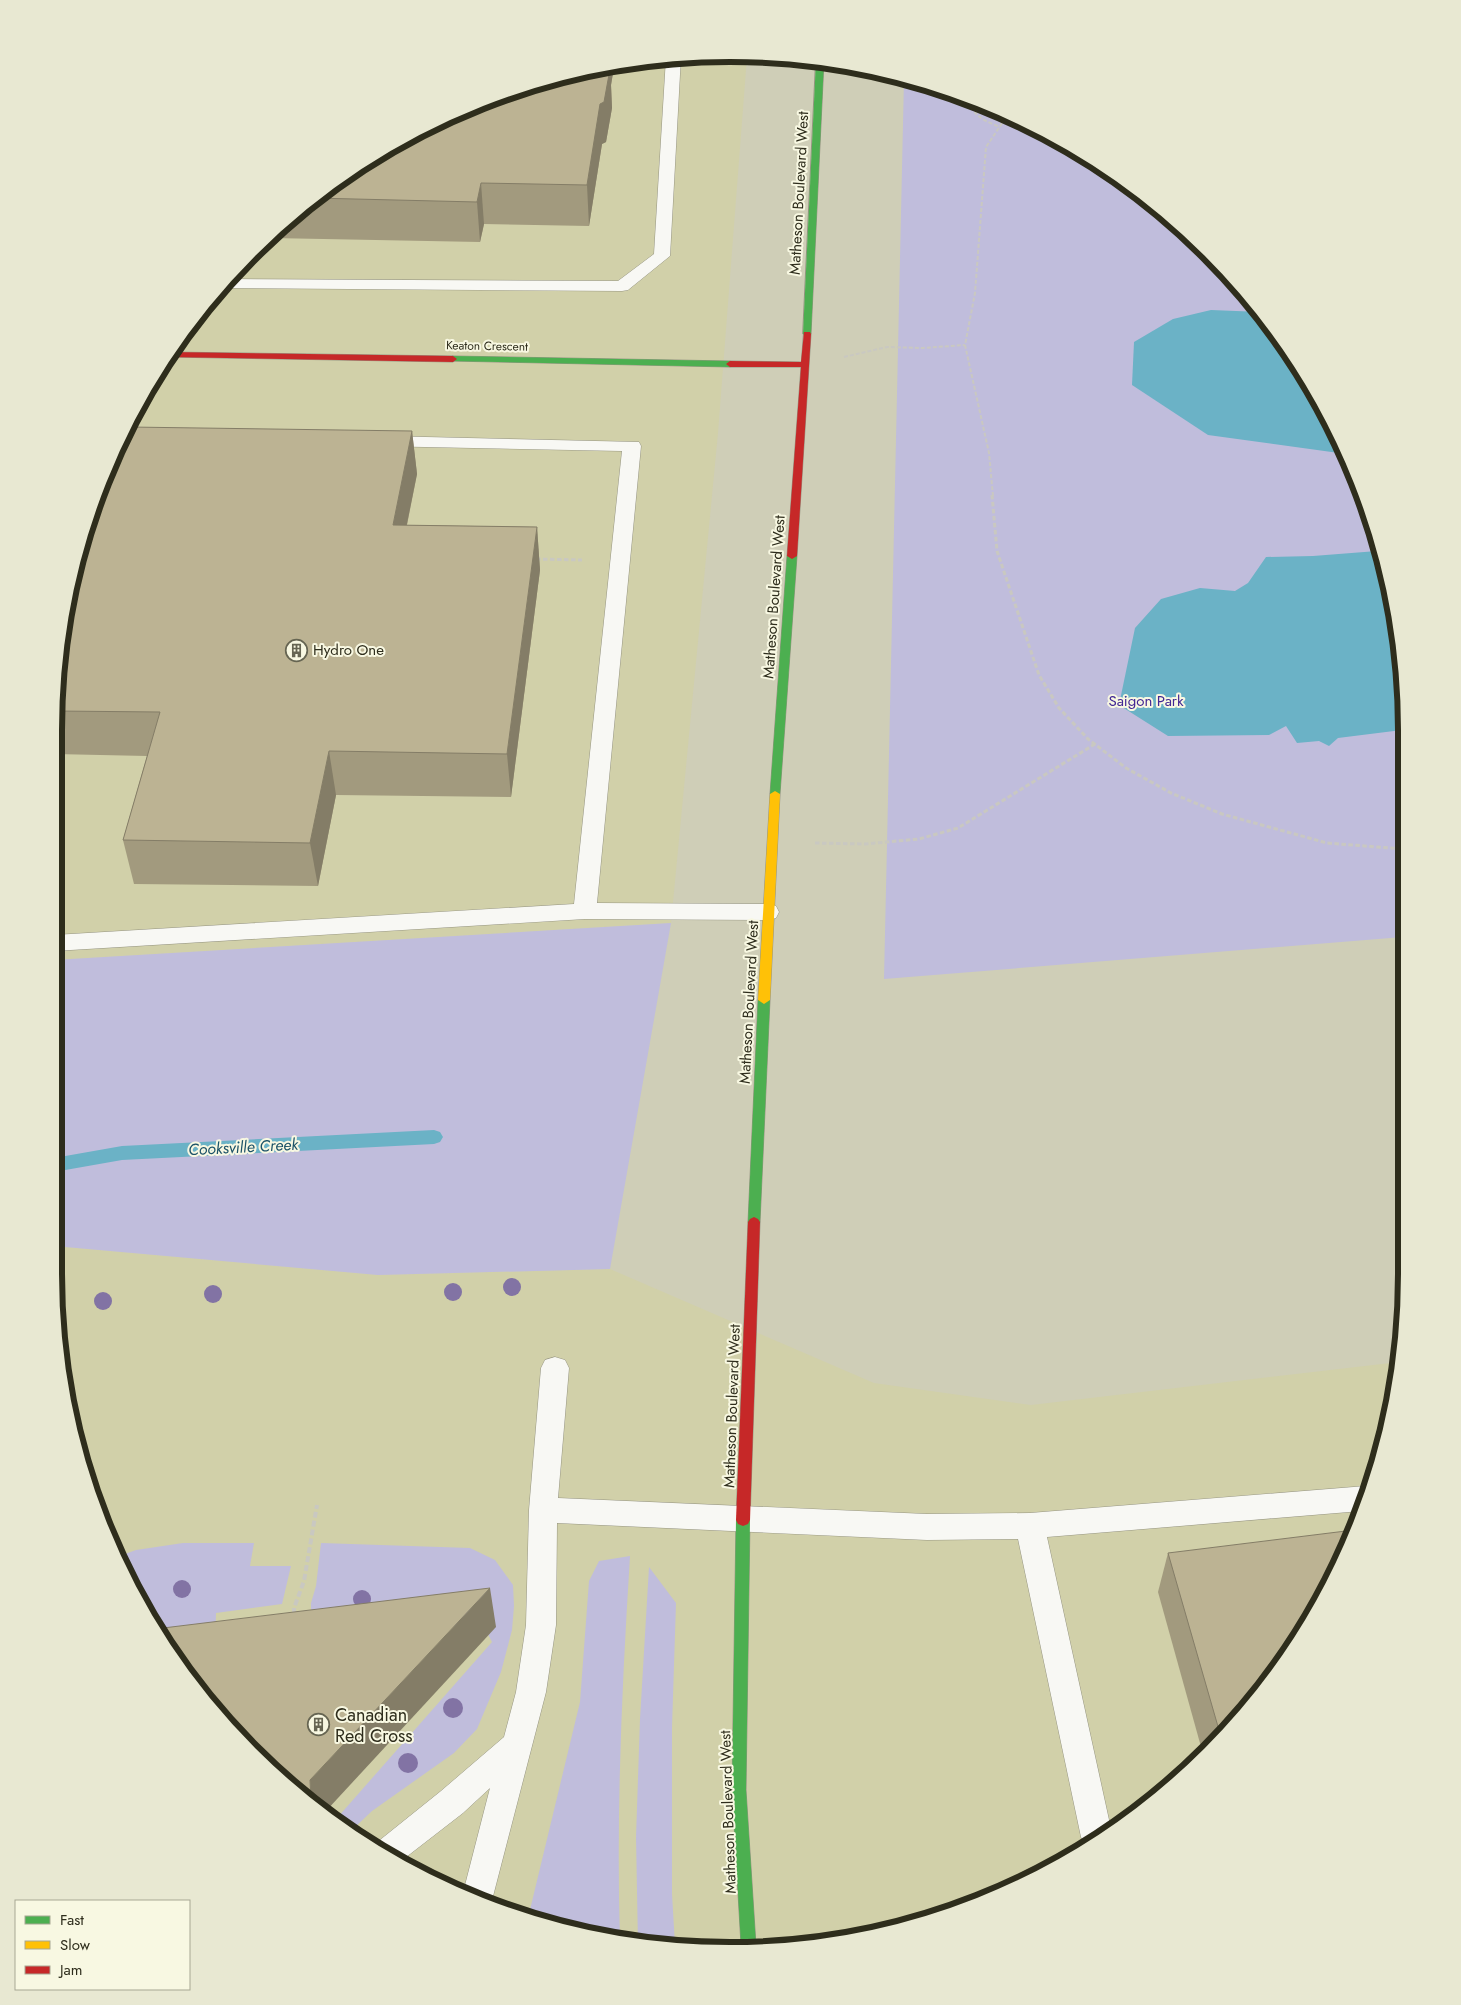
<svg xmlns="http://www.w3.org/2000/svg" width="1461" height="2005" viewBox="0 0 1461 2005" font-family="Jost,sans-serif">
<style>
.built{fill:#d1d0a9}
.green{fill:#c0bddc}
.water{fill:#6bb2c6}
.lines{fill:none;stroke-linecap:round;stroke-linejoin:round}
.stream{fill:#6bb2c6;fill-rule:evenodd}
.lane-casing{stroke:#969583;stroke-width:1}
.fast-casing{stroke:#969583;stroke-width:1}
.slow-casing{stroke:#969583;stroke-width:1}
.jam-casing{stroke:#969583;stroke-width:1}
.path-far2{stroke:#c9c8c1;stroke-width:2;stroke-dasharray:4 2;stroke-linecap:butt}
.path-far1{stroke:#c9c8c1;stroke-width:3;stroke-dasharray:4.5 2.5;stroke-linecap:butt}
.path{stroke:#c9c8c1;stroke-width:4;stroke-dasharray:6 3;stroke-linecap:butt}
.lane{fill:#f8f8f4;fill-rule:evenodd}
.fast{fill:#4caf50;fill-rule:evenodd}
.slow{fill:#ffc107;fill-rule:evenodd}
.jam{fill:#c62828;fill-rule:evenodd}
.tree{fill:#8273a4}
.wall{fill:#a29a7e}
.shaded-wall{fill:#847d67}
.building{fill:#bcb393;stroke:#847d67}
.labels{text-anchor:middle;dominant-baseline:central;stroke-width:4;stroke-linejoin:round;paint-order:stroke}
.far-street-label{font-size:12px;fill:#2e2d1c;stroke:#f8f8e2}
.street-label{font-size:15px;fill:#2e2d1c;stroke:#f8f8e2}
.poi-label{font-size:15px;fill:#2e2d1c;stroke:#f8f8e2;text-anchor:start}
.park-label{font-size:15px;fill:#432894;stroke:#f8f8e2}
.water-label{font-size:16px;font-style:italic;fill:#1b5267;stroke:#f8f8e2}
.near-poi-label{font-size:18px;fill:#2e2d1c;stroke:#f8f8e2;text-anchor:start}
.rim{fill:none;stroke:#2e2d1c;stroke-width:6}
</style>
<rect width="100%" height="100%" fill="#cfceb7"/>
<!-- built -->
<g class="built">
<polygon points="686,55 747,57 718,433 671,923 54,960 54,730 77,556 105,471 168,355 222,284 318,194 555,77"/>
<polygon points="54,1246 378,1275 610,1269 874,1383 1031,1405 1399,1362 1384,1450 1337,1574 1239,1720 1143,1811 990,1900 819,1945 642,1945 555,1928 431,1882 284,1783 168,1650 123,1574 77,1450 54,1275"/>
</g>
<!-- green -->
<g class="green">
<polygon points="904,79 948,90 1069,144 1176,222 1267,318 1356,471 1401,642 1403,937 884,979"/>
<polygon points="671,923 610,1269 378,1275 54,1246 54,960"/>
<polygon points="183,1543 254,1543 250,1566 291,1566 282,1604 216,1613 215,1648 168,1650 123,1574 117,1557 136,1550"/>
<polygon points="321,1543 470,1548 495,1560 513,1585 514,1606 512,1630 501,1672 477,1729 454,1753 372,1811 353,1829 337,1818 492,1642 482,1623 311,1643 311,1603 316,1586"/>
<path d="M630,1556C622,1684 616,1813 620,1941L555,1928L528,1918L580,1702L589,1581L599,1561Z"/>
<polygon points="649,1567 676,1603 672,1727 672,1894 675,1945 638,1945 636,1837 640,1719"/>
</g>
<!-- water -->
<g class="water">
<polygon points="1211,310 1261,312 1267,318 1346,454 1208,435 1132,385 1134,342 1173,319"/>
<polygon points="1377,551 1401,642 1402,730 1338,738 1329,746 1319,741 1297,743 1286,726 1269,735 1168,736 1119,705 1135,628 1161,599 1200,588 1235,591 1248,583 1266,557 1313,556"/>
</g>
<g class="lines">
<!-- stream -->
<polygon class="stream" points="434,1130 440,1132 443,1137 440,1142 434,1144 122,1160 54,1172 54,1158 122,1146"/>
<defs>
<g id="lane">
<polygon points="681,56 670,256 628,290 622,291 219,288 227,279 618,281 654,254 666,58"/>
<polygon points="383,436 639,442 641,446 597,903 768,904 776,906 779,912 776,918 768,920 585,919 54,951 54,935 574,904 622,451 376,446 374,442 376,438"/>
<polygon points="555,1357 565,1360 569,1368 558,1498 927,1514 1030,1513 1366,1486 1370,1487 1361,1511 1047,1537 1111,1829 1085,1845 1081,1837 1018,1539 927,1540 557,1523 556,1625 546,1692 491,1904 463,1893 490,1788 463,1813 401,1861 375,1844 441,1791 504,1737 516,1692 526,1625 529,1510 541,1368 545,1360"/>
</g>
<g id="fast">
<polygon points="816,60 824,61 811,334 807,336 803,334"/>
<polygon points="453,356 730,361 734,364 730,367 450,361 449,359"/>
<polygon points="792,553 797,556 780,794 775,797 770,794 787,556"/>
<polygon points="764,996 770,1000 760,1222 758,1225 754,1227 750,1225 748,1222 758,1000"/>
<polygon points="743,1514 748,1516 750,1520 746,1790 756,1945 741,1945 732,1790 736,1520 738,1516"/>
</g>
<polygon id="slow" points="775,791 780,794 770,1000 764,1004 758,1000 770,794"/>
<g id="jam">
<polygon points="804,332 810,332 811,334 797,556 792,559 787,556 801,367 730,367 726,364 730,361 801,362"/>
<polygon points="169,352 453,356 457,359 453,362 166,357"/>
<polygon points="754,1217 758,1219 760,1222 750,1520 748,1524 743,1526 738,1524 736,1520 748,1222 750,1219"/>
</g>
</defs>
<!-- lane casing -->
<use href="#lane" class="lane-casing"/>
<!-- fast casing -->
<use href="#fast" class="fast-casing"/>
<!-- slow casing -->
<use href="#slow" class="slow-casing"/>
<!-- jam casing -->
<use href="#jam" class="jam-casing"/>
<!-- path-far2 -->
<g class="path-far2">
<path d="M971,100C971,116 987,122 1000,127"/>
<polyline points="844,357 887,347 923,348 965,345"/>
<polyline points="993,496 989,453 965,345 975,293 986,147 1007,116"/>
</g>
<!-- path-far1 -->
<g class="path-far1">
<polyline points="992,495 997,551 1039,675 1059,708 1088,739 1126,768 1171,793 1222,814 1327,843 1403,849"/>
<polyline points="536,559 582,560"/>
<polyline points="815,843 865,844 919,839 958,828 1095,744"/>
</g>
<!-- path -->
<polyline class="path" points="294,1614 294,1608 304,1581 317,1505"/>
<!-- lane -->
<use href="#lane" class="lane"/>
<!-- fast -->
<use href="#fast" class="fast"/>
<!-- slow -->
<use href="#slow" class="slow"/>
<!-- jam -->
<use href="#jam" class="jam"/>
</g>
<!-- trees -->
<g class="tree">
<circle cx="512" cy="1287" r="9"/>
<circle cx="453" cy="1292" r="9"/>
<circle cx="213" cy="1294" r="9"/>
<circle cx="103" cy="1301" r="9"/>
<circle cx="182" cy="1589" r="9"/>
<circle cx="362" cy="1599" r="9"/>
<circle cx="453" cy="1708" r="10"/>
<circle cx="408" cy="1763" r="10"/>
</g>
<!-- wall -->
<g class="wall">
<polygon points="614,67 611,85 612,108 606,142 602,144 589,226 484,224 480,242 271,238 318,194 555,77"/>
<polygon points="412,431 417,474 407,525 537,527 540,570 511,797 336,795 318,886 134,884 123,840 147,756 54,754 54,730 77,556"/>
<polygon points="1168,1553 1239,1720 1203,1754 1158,1592"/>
</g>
<!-- shaded-wall -->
<g class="shaded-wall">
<polygon points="614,67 611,85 612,108 606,142 602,144 589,226 587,185 605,69"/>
<polygon points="481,183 484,224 480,242 477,202"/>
<polygon points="412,431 417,474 398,568 393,525"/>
<polygon points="537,527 540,570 511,797 507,754"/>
<polygon points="329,751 336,795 318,886 310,843"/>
<polygon points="490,1588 496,1627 326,1811 311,1801 310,1780"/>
</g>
<!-- building -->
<g class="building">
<polygon points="609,68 610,69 604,102 600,104 587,185 481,183 477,202 314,198 318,194 431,124 555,77"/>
<polygon points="129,427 412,431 393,525 537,527 507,754 329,751 310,843 123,840 160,712 56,711 77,556 105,471"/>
<polygon points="1354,1530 1337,1574 1239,1720 1221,1737 1168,1553"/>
<polygon points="490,1588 310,1780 311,1801 284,1783 168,1650 155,1629"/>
</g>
<!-- icons -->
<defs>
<symbol id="building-ring" viewBox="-11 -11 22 22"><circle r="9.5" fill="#f8f8e2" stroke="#666552" stroke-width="1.5"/><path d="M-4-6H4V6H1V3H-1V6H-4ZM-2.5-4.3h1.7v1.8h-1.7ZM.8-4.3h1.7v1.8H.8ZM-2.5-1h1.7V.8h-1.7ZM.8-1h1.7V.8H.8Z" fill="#666552"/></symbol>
</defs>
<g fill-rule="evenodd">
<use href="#building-ring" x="284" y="638" width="25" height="25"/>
<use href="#building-ring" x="306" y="1712" width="25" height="25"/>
</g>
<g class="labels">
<!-- far-street labels -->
<g class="far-street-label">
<text transform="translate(487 346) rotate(1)">Keaton Crescent</text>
</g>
<!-- street labels -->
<g class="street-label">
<text transform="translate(799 193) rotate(-87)">Matheson Boulevard West</text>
<text transform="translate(774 597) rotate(-86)">Matheson Boulevard West</text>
<text transform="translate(749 1002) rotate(-87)">Matheson Boulevard West</text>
<text transform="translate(732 1406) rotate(-88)">Matheson Boulevard West</text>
<text transform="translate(728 1812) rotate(-92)">Matheson Boulevard West</text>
</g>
<!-- poi labels -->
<g class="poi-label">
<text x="313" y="650">Hydro One</text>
</g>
<!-- park labels -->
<g class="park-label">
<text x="1146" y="701">Saigon Park</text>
</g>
<!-- water labels -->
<g class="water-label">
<text transform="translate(243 1147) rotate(-3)">Cooksville Creek</text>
</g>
<!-- near-poi labels -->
<g class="near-poi-label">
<text x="335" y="1715">Canadian<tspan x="335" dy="21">Red Cross</tspan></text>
</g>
</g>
<!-- crop -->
<path d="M0 0H1461V2005H0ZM730 62H730A668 668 0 0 1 1398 730V1274A668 668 0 0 1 730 1942H730A668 668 0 0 1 62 1274V730A668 668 0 0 1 730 62Z" fill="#e8e8d2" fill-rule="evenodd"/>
<path class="rim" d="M730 62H730A668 668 0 0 1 1398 730V1274A668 668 0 0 1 730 1942H730A668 668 0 0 1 62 1274V730A668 668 0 0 1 730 62Z"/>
<!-- legend -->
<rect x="15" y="1900" width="175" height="90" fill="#f8f8e2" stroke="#a7a793"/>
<rect x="25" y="1916" width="25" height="8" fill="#4caf50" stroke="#a7a793"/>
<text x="60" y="1925" font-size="15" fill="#2e2d1c">Fast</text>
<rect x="25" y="1941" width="25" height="8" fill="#ffc107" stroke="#a7a793"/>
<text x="60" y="1950" font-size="15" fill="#2e2d1c">Slow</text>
<rect x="25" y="1966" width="25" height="8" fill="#c62828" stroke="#a7a793"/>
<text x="60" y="1975" font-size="15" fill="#2e2d1c">Jam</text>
</svg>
